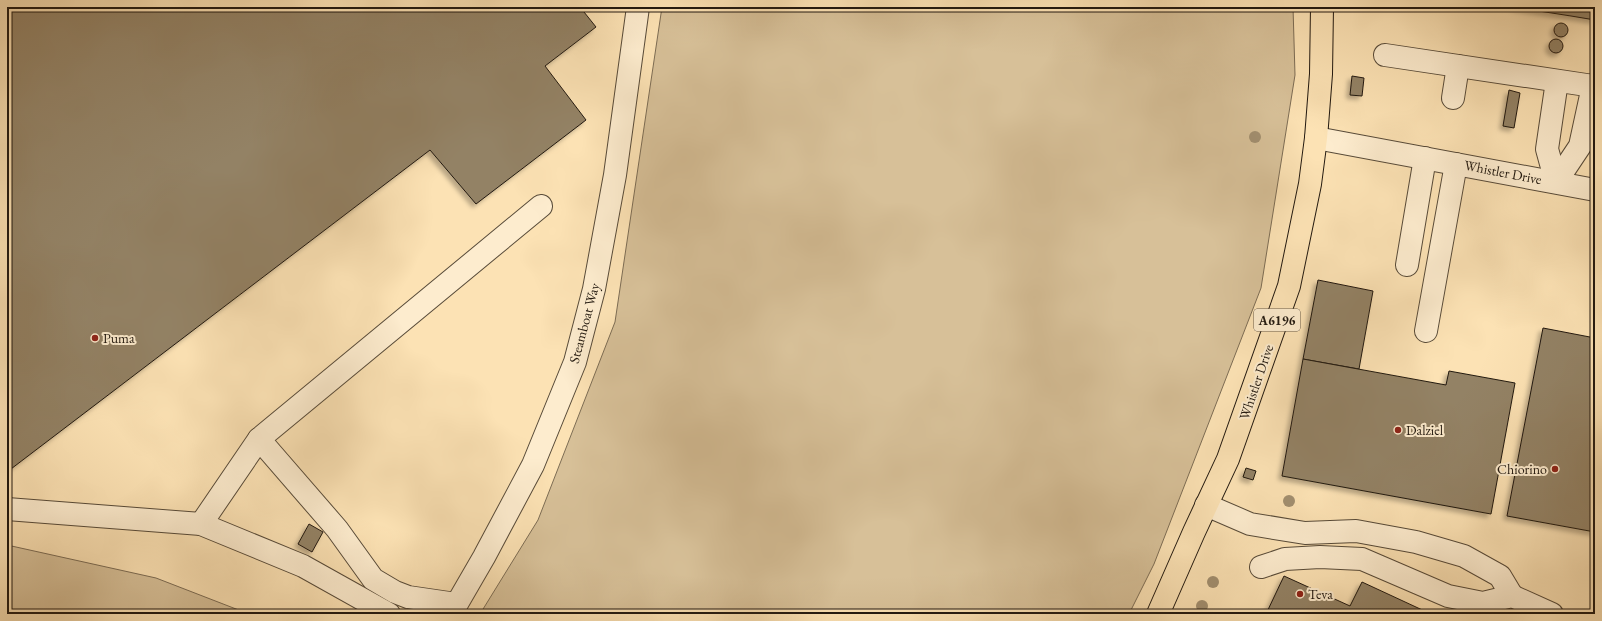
<svg xmlns="http://www.w3.org/2000/svg" width="1602" height="621" viewBox="0 0 1602 621" font-family="'EB Garamond',serif">
<style>
.green{fill:#d7c098;stroke:#7c6c54}
.building{fill:#938265;stroke:#221910;filter:url(#shadow)}
.lines{fill:none;stroke-linecap:round;stroke-linejoin:round}
.minor-casing{stroke:#584b39;stroke-width:24}
.major-casing{stroke:#221910;stroke-width:24}
.minor{stroke:#fdecce;stroke-width:22}
.major{stroke:#fce2b4;stroke-width:22}
.tree{fill:#a28f70}
.poi-dot{fill:#8f2418;stroke:#fdecce;stroke-width:1.5}
.labels{text-anchor:middle;dominant-baseline:central;stroke-width:4;stroke-linejoin:round;paint-order:stroke}
.shield{fill:#fdecce;stroke:#645849;stroke-width:1}
.shield-label{font-size:13px;font-weight:bold;fill:#221910}
.street-label{font-size:14px;fill:#221910;stroke:#fdecce}
.poi-label{font-size:14px;fill:#221910;stroke:#fdecce;text-anchor:start}
</style>
<defs>
<filter id="shadow"><feDropShadow dx="-3.5" dy="3.5" stdDeviation="2" flood-color="#0004"/></filter>
</defs>
<rect width="100%" height="100%" fill="#fce2b4"/>
<filter id="stains"><feTurbulence type="fractalNoise" baseFrequency=".005" numOctaves="4"/><feColorMatrix values="0 0 0 0 .2 0 0 0 0 .09 0 0 0 0 .02 0 0 0 .5 -.17"/></filter>
<radialGradient id="worn" r=".72"><stop offset=".6" stop-color="#630" stop-opacity="0"/><stop offset="1" stop-color="#630" stop-opacity=".3"/></radialGradient>
<!-- green -->
<g class="green">
<polygon points="662,7 1293,7 1295,75 1261,288 1154,564 1129,614 480,614 538,520 615,322"/>
<polygon points="7,545 156,578 249,614 7,614"/>
</g>
<!-- building -->
<g class="building">
<polygon points="7,7 580,7 596,27 545,66 586,120 476,204 430,150 7,472"/>
<polygon points="1513,7 1595,7 1595,20 1571,16"/>
<circle cx="1561" cy="30" r="7"/>
<circle cx="1556" cy="46" r="7"/>
<polygon points="1352,76 1364,78 1362,96 1350,95"/>
<polygon points="1509,90 1520,93 1514,128 1503,126"/>
<polygon points="1318,280 1373,291 1359,369 1303,359"/>
<polygon points="1543,328 1595,338 1595,532 1507,516"/>
<polygon points="1303,359 1446,385 1449,371 1515,383 1491,514 1282,476"/>
<polygon points="1246,468 1256,471 1253,480 1243,477"/>
<polygon points="309,524 323,532 312,552 298,544"/>
<polygon points="1284,576 1350,606 1362,582 1431,614 1266,614"/>
</g>
<g class="lines">
<defs>
<g id="minor">
<polyline points="1385,55 1593,86 1595,84"/>
<polyline points="1453,98 1458,66"/>
<polyline points="1316,138 1595,190"/>
<polyline points="1556,182 1580,146 1593,86"/>
<polyline points="1556,182 1547,149 1557,81"/>
<polyline points="1407,265 1425,158"/>
<polyline points="1426,331 1456,164"/>
<polyline points="259,439 337,529 373,579 395,592 408,597 456,604"/>
<polyline points="1206,505 1250,524 1305,533 1356,531 1416,542 1464,556 1500,576 1512,596"/>
<polyline points="7,509 201,524 303,566 389,614"/>
<polyline points="201,524 259,439 541,206"/>
<polyline points="1261,567 1285,559 1320,557 1362,559 1448,596 1483,603 1512,596 1552,614"/>
<polyline points="451,614 484,557 533,465 575,362 594,289 615,175 638,7"/>
</g>
<polyline id="major" points="1158,614 1194,532 1228,459 1289,286 1310,184 1316,138 1321,74 1322,7"/>
</defs>
<!-- minor casing -->
<use href="#minor" class="minor-casing"/>
<!-- major casing -->
<use href="#major" class="major-casing"/>
<!-- minor -->
<use href="#minor" class="minor"/>
<!-- major -->
<use href="#major" class="major"/>
</g>
<!-- trees -->
<g class="tree">
<circle cx="1255" cy="137" r="6"/>
<circle cx="1289" cy="501" r="6"/>
<circle cx="1213" cy="582" r="6"/>
<circle cx="1202" cy="606" r="6"/>
</g>
<!-- markers -->
<g class="poi-dot">
<circle cx="95" cy="338" r="4"/>
<circle cx="1398" cy="430" r="4"/>
<circle cx="1555" cy="469" r="4"/>
<circle cx="1300" cy="594" r="4"/>
</g>
<g class="labels">
<!-- shield labels -->
<rect class="shield" x="1254" y="309" width="46" height="22" rx="3"/>
<g class="shield-label">
<text x="1277" y="320">A6196</text>
</g>
<!-- street labels -->
<g class="street-label">
<text transform="translate(1503 172) rotate(11)">Whistler Drive</text>
<text transform="translate(584 323) rotate(-75)">Steamboat Way</text>
<text transform="translate(1256 382) rotate(-71)">Whistler Drive</text>
</g>
<!-- poi labels -->
<g class="poi-label">
<text x="103" y="338">Puma</text>
<text x="1406" y="430">Dalziel</text>
<text x="1547" y="469" text-anchor="end">Chiorino</text>
<text x="1308" y="594">Teva</text>
</g>
</g>
<!-- margin -->
<rect width="1602" height="621" fill="none" stroke="#fce2b4" stroke-width="24"/>
<rect x="8" y="8" width="1586" height="605" fill="none" stroke="#221910" stroke-width="2"/>
<rect x="12" y="12" width="1578" height="597" fill="none" stroke="#221910"/>
<rect width="100%" height="100%" filter="url(#stains)"/>
<rect width="100%" height="100%" fill="url(#worn)"/>
</svg>
